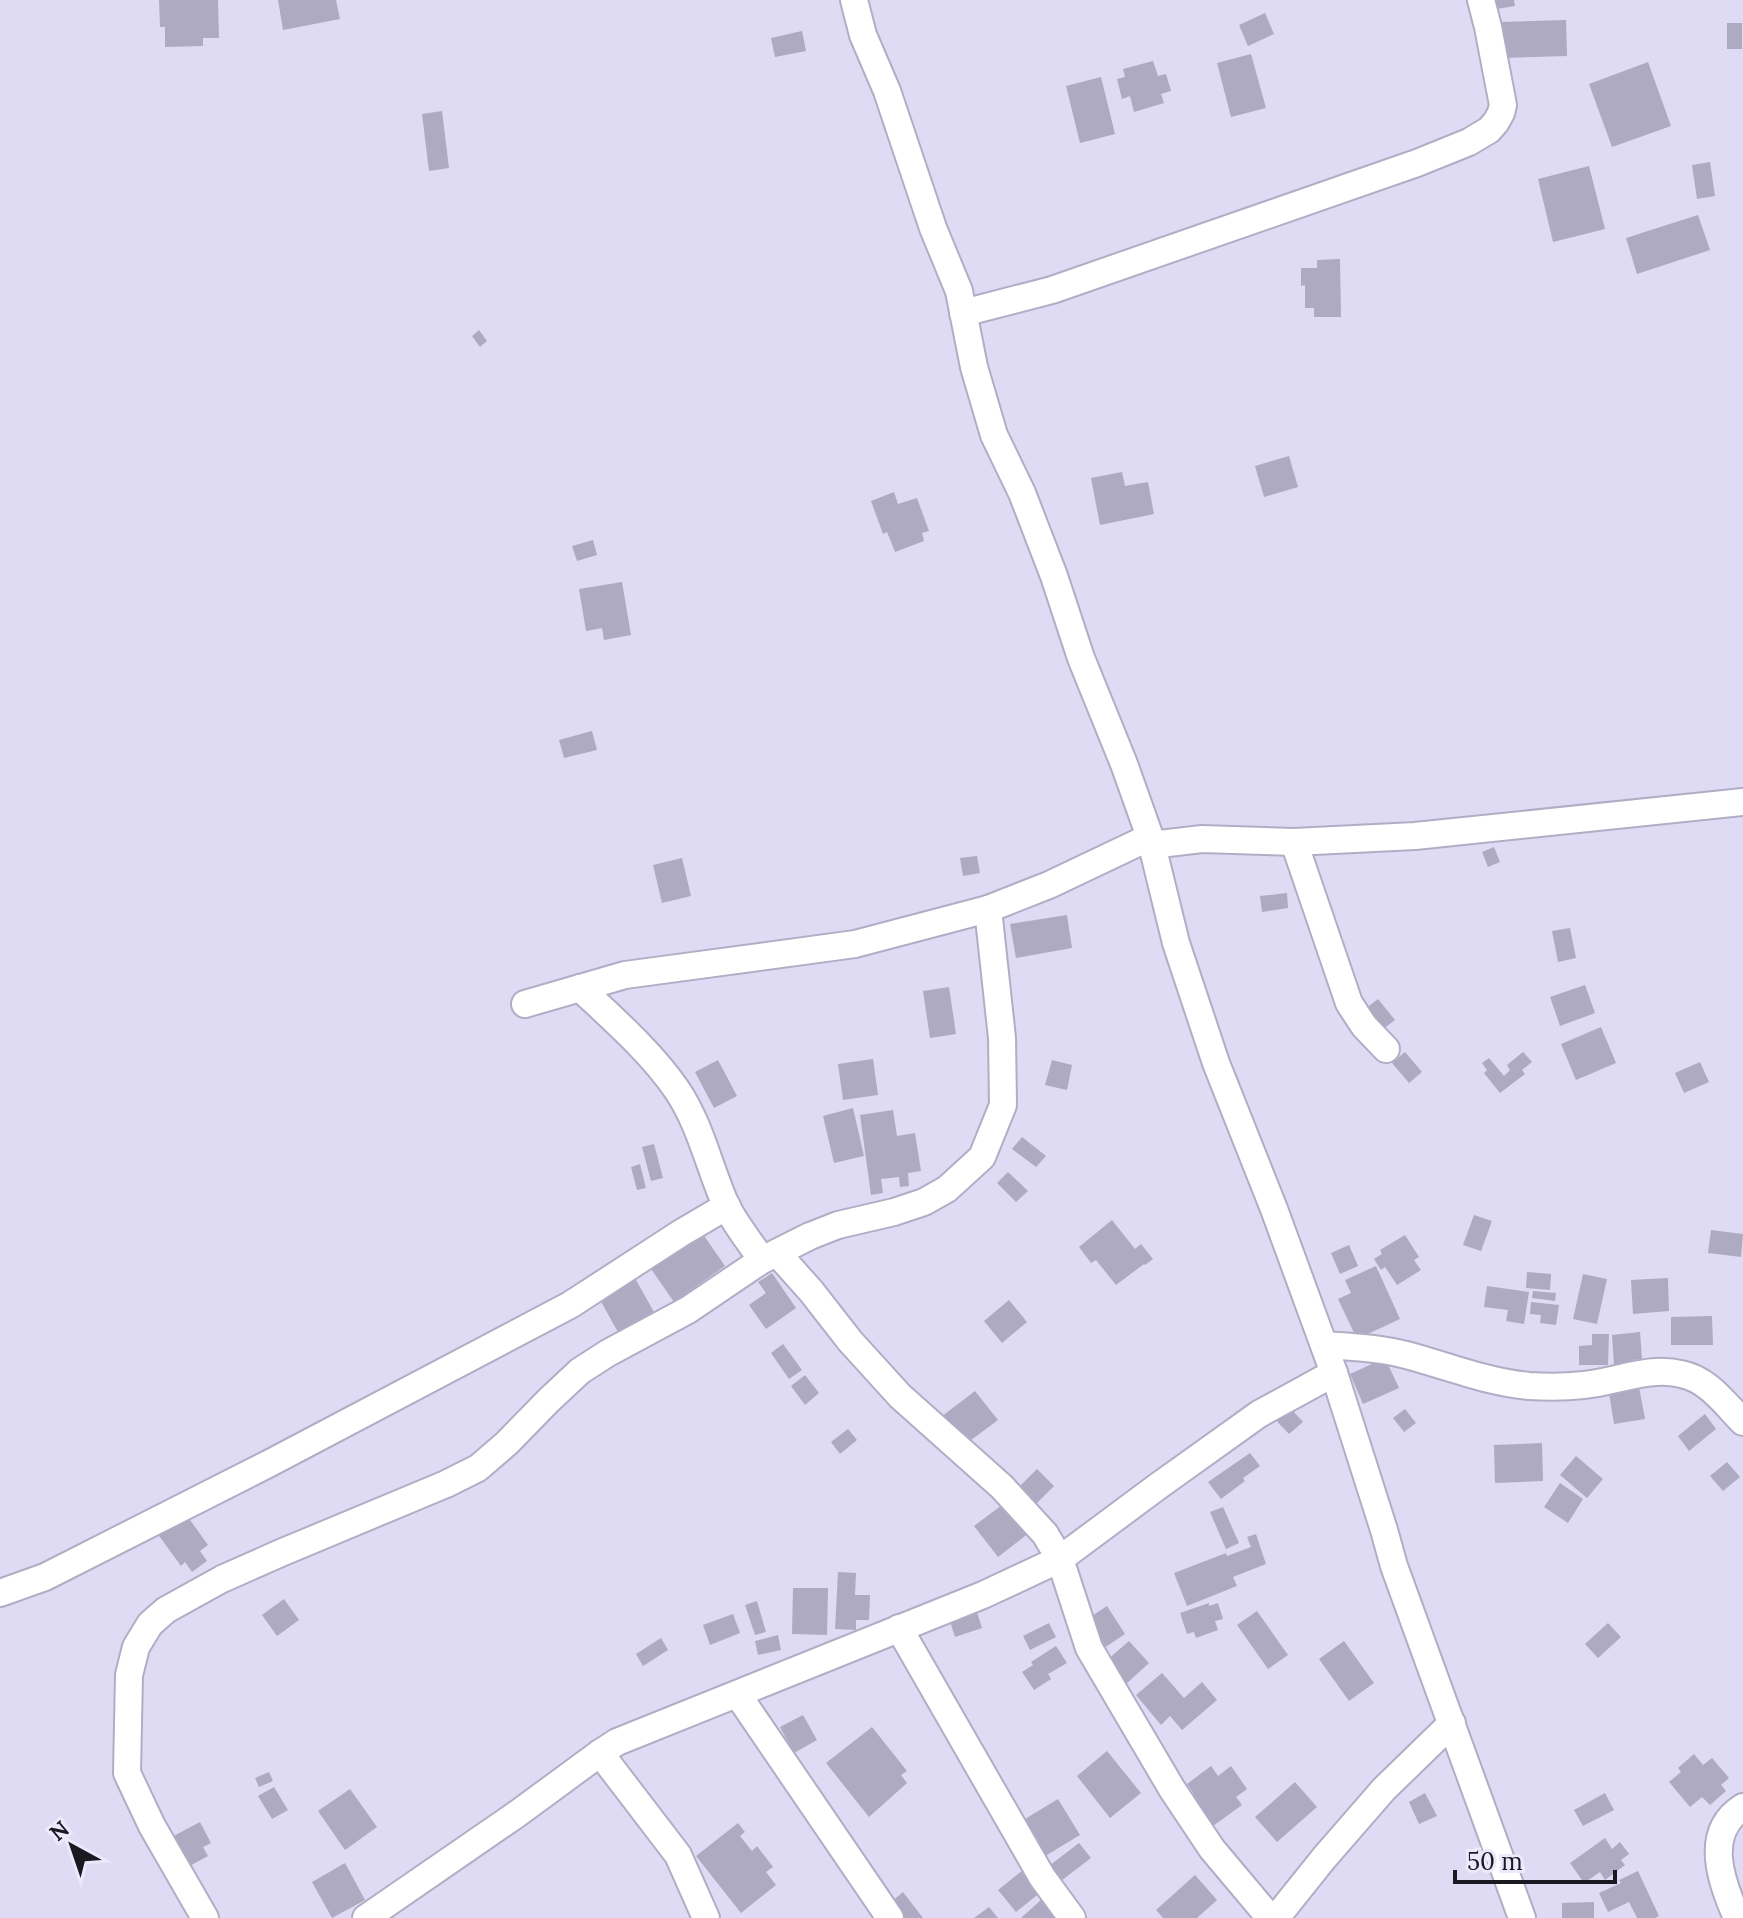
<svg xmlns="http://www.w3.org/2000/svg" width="1743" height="1918" viewBox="0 0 1743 1918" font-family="Lora,serif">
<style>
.building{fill:#adaac1}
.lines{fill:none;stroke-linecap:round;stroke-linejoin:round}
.street-casing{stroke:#b1adc5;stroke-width:30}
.street{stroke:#fff;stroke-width:26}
</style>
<rect width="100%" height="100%" fill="#dfdbf4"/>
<!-- building -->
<g class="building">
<polygon points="159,0 218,0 219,38 203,38 203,46 165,47 165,27 160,27"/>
<polygon points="278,0 336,0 340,19 283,30"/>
<polygon points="1495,0 1514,0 1515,6 1497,9"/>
<polygon points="1265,13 1274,34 1248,46 1239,25"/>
<polygon points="1566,20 1567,56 1504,58 1502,22"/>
<rect x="1727" y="23" width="15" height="26"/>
<polygon points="802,31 806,51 775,57 771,38"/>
<polygon points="1251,54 1266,108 1231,117 1217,63"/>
<polygon points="1153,61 1158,76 1166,74 1171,91 1161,94 1164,103 1134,112 1130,96 1122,99 1117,79 1125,77 1123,69"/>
<polygon points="1648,62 1671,126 1612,147 1589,84"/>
<polygon points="1101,77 1115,134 1080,143 1066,86"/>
<polygon points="442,111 449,168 429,171 422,114"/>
<polygon points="1710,162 1715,196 1697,199 1692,165"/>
<polygon points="1589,166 1605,229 1553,242 1538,179"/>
<polygon points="1698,215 1710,250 1637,274 1626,238"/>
<polygon points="1340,259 1341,317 1314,317 1314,308 1305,308 1305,285 1301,286 1301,268 1317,268 1317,260"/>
<polygon points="479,330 487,341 480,347 472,336"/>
<polygon points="1289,456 1298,487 1264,497 1255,466"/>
<polygon points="1122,472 1125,486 1148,482 1154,514 1100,525 1091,478"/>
<polygon points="894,492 898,504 917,498 929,531 922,533 924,541 895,552 887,532 883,534 871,501"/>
<polygon points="593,540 597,555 577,561 572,546"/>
<polygon points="622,582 631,635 604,640 602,628 586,631 579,589"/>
<polygon points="592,731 597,750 564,758 559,740"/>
<polygon points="1494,847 1500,862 1488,867 1482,852"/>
<polygon points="977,856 980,873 963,876 960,858"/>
<polygon points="682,858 691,896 662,903 653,865"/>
<polygon points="1287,893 1288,908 1262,912 1260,896"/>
<polygon points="1067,915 1072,948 1016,958 1010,924"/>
<polygon points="1570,928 1576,958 1558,962 1552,931"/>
<polygon points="1585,985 1595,1013 1560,1026 1550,997"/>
<polygon points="949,987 956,1034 930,1038 923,991"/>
<polygon points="1378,999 1395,1020 1382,1030 1365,1009"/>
<polygon points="1601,1027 1616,1063 1576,1080 1561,1044"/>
<polygon points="1405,1052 1422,1072 1409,1083 1392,1063"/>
<polygon points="1523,1052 1532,1062 1522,1070 1525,1074 1500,1093 1484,1073 1487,1070 1482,1063 1489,1058 1504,1076 1510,1070 1507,1065"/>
<polygon points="873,1059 878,1095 843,1100 838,1064"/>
<polygon points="718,1060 737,1096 714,1108 695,1072"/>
<polygon points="1052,1060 1072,1065 1067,1090 1045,1085"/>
<polygon points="1700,1062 1709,1082 1684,1093 1675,1073"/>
<polygon points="853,1108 864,1156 834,1163 823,1116"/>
<polygon points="893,1110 897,1136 915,1133 921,1171 908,1173 909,1186 900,1187 899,1177 881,1179 883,1193 871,1195 860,1115"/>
<polygon points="1022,1137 1046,1156 1036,1167 1012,1149"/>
<polygon points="654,1144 663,1178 651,1181 642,1147"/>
<polygon points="640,1164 646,1188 637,1190 631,1167"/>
<polygon points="1008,1172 1028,1191 1016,1202 997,1183"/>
<polygon points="1474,1215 1492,1221 1481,1251 1463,1245"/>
<polygon points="1112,1220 1135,1249 1141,1244 1153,1259 1145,1265 1144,1264 1116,1285 1096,1260 1091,1263 1079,1247"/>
<polygon points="700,1230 725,1266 674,1302 649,1266"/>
<polygon points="1711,1230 1743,1234 1741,1257 1708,1253"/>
<polygon points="1405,1235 1419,1257 1414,1260 1421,1270 1397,1285 1385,1267 1381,1270 1374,1259 1382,1254 1380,1250"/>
<polygon points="1349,1245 1358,1266 1340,1274 1331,1253"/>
<polygon points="1376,1266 1400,1319 1357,1339 1338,1299 1351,1293 1345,1280"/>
<polygon points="1527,1272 1551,1274 1550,1290 1526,1288"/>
<polygon points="772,1273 796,1308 766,1329 749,1305 766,1293 758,1282"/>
<polygon points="1583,1274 1607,1279 1597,1324 1573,1319"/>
<polygon points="635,1278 655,1314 619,1334 599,1298"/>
<polygon points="1668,1278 1669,1311 1633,1314 1631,1280"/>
<polygon points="1487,1286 1529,1292 1524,1324 1506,1321 1508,1310 1484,1307"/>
<polygon points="1533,1291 1556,1293 1555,1301 1532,1298"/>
<polygon points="1009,1300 1027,1322 1002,1343 984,1321"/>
<polygon points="1531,1302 1559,1305 1556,1325 1540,1323 1541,1315 1530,1314"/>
<polygon points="1712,1316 1713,1345 1671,1345 1671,1317"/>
<polygon points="1640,1332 1642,1359 1632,1360 1632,1364 1614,1366 1612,1335"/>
<polygon points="1592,1334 1609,1334 1608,1365 1579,1365 1579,1346 1592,1345"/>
<polygon points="783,1344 802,1370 789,1379 771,1353"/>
<polygon points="1385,1358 1399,1388 1363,1404 1350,1374"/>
<polygon points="805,1375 819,1393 805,1405 791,1386"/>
<polygon points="1639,1387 1645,1419 1614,1424 1609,1393"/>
<polygon points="975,1391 998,1420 963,1446 941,1417"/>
<polygon points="1284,1401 1303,1422 1289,1434 1270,1414"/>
<polygon points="1405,1409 1416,1423 1404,1432 1393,1418"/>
<polygon points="1705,1414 1716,1429 1689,1451 1678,1436"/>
<polygon points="848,1429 857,1440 840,1454 831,1442"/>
<polygon points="1542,1443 1543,1481 1495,1483 1494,1445"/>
<polygon points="1250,1453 1260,1466 1243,1478 1245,1481 1221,1499 1208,1482"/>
<polygon points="1576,1456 1603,1479 1587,1498 1560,1475"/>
<polygon points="1727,1462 1740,1477 1723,1491 1710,1476"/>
<polygon points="1037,1469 1054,1486 1034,1506 1018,1488"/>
<polygon points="1560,1483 1583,1499 1568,1523 1544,1507"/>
<polygon points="1002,1505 1006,1511 1014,1505 1033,1530 998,1557 974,1526"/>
<polygon points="1223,1507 1239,1543 1226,1549 1210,1512"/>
<polygon points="185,1513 208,1545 200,1551 207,1561 192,1572 185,1562 181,1566 157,1533"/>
<polygon points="1256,1534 1266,1564 1233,1577 1237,1586 1187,1606 1174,1573 1226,1553 1227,1556 1251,1547 1247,1537"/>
<polygon points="838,1572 856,1573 855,1595 870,1595 869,1620 856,1620 856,1630 835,1629"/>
<polygon points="793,1588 828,1588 827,1635 792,1634"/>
<polygon points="284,1599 299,1620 277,1636 262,1615"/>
<polygon points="757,1601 766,1632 755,1635 745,1605"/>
<polygon points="1209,1603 1209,1606 1218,1603 1223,1619 1215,1621 1218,1630 1196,1638 1194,1632 1187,1634 1180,1613"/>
<polygon points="975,1606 982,1628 955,1637 948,1615"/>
<polygon points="1107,1606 1125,1634 1101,1650 1083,1622"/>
<polygon points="1257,1611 1288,1655 1268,1669 1237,1625"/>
<polygon points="733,1614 740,1633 710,1645 703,1625"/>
<polygon points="1049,1623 1056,1637 1030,1650 1023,1636"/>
<polygon points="1608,1623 1621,1637 1598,1658 1585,1644"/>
<polygon points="778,1635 781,1650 758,1655 755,1641"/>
<polygon points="661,1638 668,1650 643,1666 636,1654"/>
<polygon points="1129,1641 1149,1663 1126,1684 1106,1661"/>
<polygon points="1344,1641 1374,1683 1349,1701 1319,1659"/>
<polygon points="1056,1646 1067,1663 1048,1674 1051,1679 1034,1690 1022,1672 1033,1665 1031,1662"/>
<polygon points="1162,1673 1184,1698 1202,1682 1217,1700 1182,1730 1170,1716 1161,1725 1136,1695"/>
<polygon points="803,1715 817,1740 794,1753 780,1727"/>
<polygon points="872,1727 907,1771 901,1775 907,1783 869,1817 826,1763"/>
<polygon points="1107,1751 1141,1793 1110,1818 1077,1776"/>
<polygon points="1694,1754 1703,1765 1712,1758 1729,1778 1721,1785 1726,1791 1710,1805 1702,1797 1690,1807 1669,1782 1681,1772 1678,1768"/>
<polygon points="1211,1766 1218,1776 1231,1766 1247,1789 1236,1797 1242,1805 1213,1826 1207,1818 1185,1799 1193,1793 1187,1784"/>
<polygon points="269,1772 273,1781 259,1787 255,1778"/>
<polygon points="1295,1782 1317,1807 1277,1842 1255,1817"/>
<polygon points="274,1787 288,1810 272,1819 258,1796"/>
<polygon points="350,1789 377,1827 345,1850 318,1811"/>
<polygon points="1425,1793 1437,1816 1419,1824 1409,1802"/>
<polygon points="1605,1793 1614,1810 1583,1826 1574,1810"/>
<polygon points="1058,1799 1080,1835 1042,1858 1020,1822"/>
<polygon points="200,1822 211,1843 203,1847 208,1856 184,1869 168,1839"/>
<polygon points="738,1823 745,1832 740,1836 752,1851 757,1846 773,1867 766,1872 776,1885 741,1913 696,1856"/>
<polygon points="1605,1838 1612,1849 1620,1842 1629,1854 1621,1860 1625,1865 1605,1880 1600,1872 1584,1883 1570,1863"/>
<polygon points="1079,1843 1091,1858 1057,1884 1045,1869"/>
<polygon points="345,1863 365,1900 332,1918 312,1882"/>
<polygon points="1023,1870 1041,1892 1016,1912 998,1890"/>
<polygon points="1638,1871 1659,1916 1655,1918 1637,1918 1629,1902 1608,1912 1599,1893 1621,1883 1619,1880"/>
<polygon points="1195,1875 1217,1900 1197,1918 1163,1918 1156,1910"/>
<polygon points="903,1892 923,1918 903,1918 891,1902"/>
<polygon points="1041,1900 1057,1918 1021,1918"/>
<polygon points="1594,1902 1594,1918 1562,1918 1562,1903"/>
<polygon points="989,1907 998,1918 974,1918"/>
</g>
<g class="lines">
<defs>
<g id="street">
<polyline points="854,0 863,35 887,91 933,228 959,291 974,367 994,435 1022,493 1054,576 1081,658 1124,764 1150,837 1176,943 1216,1063 1274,1209 1334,1373 1384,1530 1394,1566 1522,1918"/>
<polyline points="963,313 1052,290 1417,163 1469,142 1489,130 1496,122 1501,113 1503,105 1488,27 1481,0"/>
<polyline points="1294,842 1349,1003 1364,1026 1386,1049"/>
<polyline points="1151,845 1202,839 1294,842 1415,836 1743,802"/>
<path d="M580,988C614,1020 651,1052 677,1090C700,1124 709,1166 725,1203C734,1223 750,1242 762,1260"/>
<polyline points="525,1004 625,975 855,944 988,909 1049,885 1150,837"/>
<polyline points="777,1253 811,1291 850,1341 900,1396 1002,1487 1045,1534 1060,1559 1089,1648 1172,1789 1212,1849 1270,1918"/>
<path d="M1324,1345C1353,1347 1382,1348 1410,1356C1450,1367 1487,1382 1529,1386C1546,1387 1567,1387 1584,1385C1616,1382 1649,1366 1681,1374C1708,1379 1725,1404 1743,1422"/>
<polyline points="0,1593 45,1577 270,1463 570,1305 681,1233 727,1206"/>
<polyline points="899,1628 1042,1877 1072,1918"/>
<polyline points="738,1695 890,1918"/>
<polyline points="600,1753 678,1855 706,1918"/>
<polyline points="205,1918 152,1826 127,1773 129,1675 136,1647 150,1624 166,1610 222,1579 283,1552 446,1484 478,1468 507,1443 549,1400 580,1371 608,1353 688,1310 762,1260 810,1236 838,1225 894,1212 924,1202 947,1189 982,1157 1003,1105 1002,1038 988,909"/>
<polyline points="366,1918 517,1814 600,1753 617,1742 983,1595 1060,1559 1157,1487 1259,1414 1334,1373"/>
<polyline points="1276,1918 1324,1858 1384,1789 1452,1723"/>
<path d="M1737,1918C1722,1883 1702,1833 1743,1807"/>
</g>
</defs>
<!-- street casing -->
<use href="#street" class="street-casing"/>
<!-- street -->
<use href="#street" class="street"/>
</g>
<!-- north arrow -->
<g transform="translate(72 1846) rotate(320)" stroke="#ece9fd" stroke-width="6" paint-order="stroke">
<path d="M0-6L14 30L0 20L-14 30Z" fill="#1a1921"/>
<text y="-12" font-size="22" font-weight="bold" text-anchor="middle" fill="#1a1921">N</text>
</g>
<!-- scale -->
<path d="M1455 1870v12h160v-12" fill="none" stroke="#1a1921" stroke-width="4"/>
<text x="1467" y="1870" font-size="24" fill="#1a1921" stroke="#ece9fd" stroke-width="6" paint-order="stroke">50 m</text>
</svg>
